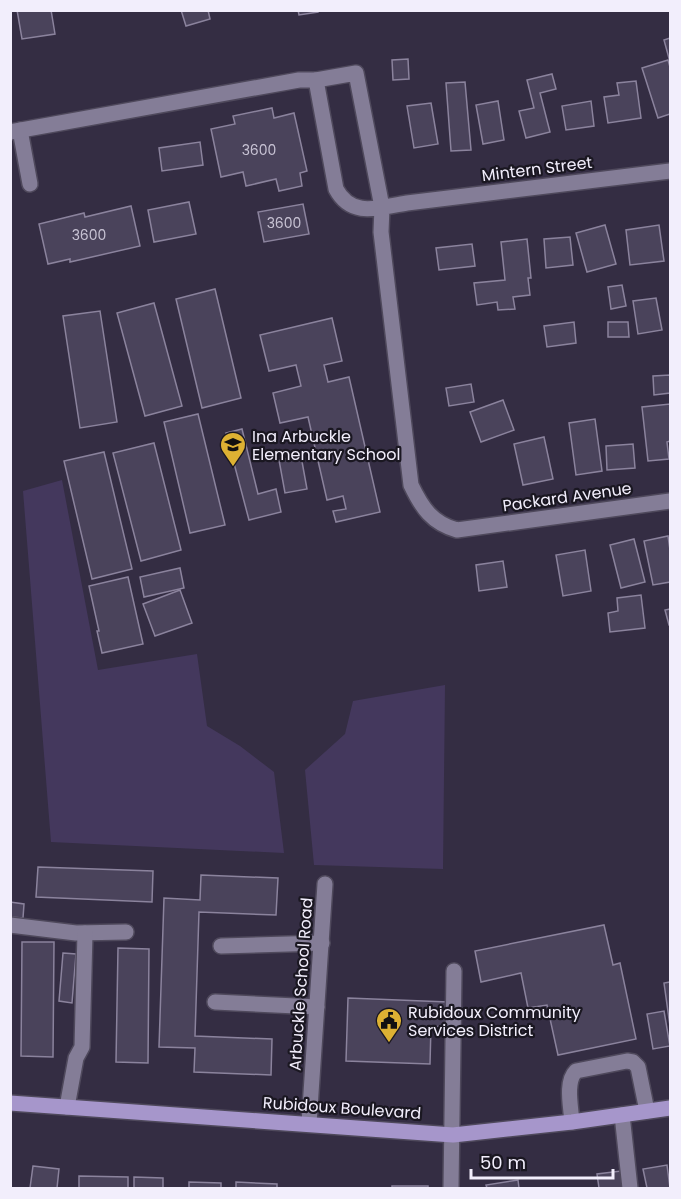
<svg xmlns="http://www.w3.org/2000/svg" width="681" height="1199" viewBox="0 0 681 1199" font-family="Poppins,sans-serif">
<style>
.green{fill:#44385d}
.building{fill:#4a435b;stroke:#8b839d;stroke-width:1.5}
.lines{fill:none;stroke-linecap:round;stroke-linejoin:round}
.minor-casing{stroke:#4f495c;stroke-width:18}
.major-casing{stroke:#4f495c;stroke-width:18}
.minor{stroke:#847d97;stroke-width:15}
.major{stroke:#a696cb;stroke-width:15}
.labels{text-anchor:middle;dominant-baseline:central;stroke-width:4.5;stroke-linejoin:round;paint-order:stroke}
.number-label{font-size:14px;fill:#c8c3d4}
.street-label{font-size:16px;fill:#f2eefc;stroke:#1a1721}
.poi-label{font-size:16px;fill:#f2eefc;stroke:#1a1721;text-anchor:start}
</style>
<rect width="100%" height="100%" fill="#342d43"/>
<!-- green -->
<g class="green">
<polygon points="62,480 98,670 197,654 207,726 240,746 274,772 284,853 51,842 23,491"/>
<polygon points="445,685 443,869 314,865 305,770 345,734 353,701"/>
</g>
<!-- building -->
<g class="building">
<polygon points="17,10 51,10 55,34 22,39"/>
<polygon points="181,10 208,10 210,19 186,26"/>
<polygon points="298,10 318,10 318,12 299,15"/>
<polygon points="670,38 670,62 664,40"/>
<polygon points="408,59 409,79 393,80 392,60"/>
<polygon points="668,60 670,67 670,114 658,118 642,68"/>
<polygon points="552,74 556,89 540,93 550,132 526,138 519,111 534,108 527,80"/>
<polygon points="636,81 641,118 608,123 604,97 619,95 617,83"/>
<polygon points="465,82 471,150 451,151 446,83"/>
<polygon points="498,101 504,140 483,144 476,105"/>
<polygon points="591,101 594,126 566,130 562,106"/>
<polygon points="431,103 438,144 414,148 407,106"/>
<polygon points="272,108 274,118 294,113 307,171 300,173 302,186 279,191 276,179 246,186 243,172 221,177 211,129 235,124 233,116"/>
<polygon points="200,142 203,165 162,171 159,148"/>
<polygon points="189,202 196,234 154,242 148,210"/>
<polygon points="303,204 309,234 264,242 258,212"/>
<polygon points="131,206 140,246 70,262 70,259 48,264 39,224 84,213 85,217"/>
<polygon points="605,225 616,264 587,272 576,233"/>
<polygon points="659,225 664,261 630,265 626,230"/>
<polygon points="570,237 573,265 546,268 544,239"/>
<polygon points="527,239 531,278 528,278 530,295 513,297 515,309 498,310 497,302 477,305 474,283 505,280 501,242"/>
<polygon points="472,244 475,266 439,270 436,248"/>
<polygon points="622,285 626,306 611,309 608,287"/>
<polygon points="215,289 241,398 202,408 176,299"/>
<polygon points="656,298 662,330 638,334 633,301"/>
<polygon points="154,303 182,406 145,416 117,313"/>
<polygon points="100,311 117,422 80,428 63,316"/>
<polygon points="332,318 342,361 324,365 328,382 349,377 380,512 336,522 333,511 346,509 343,496 327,500 308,417 280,423 273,393 301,386 296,365 269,371 260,335"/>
<polygon points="574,322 576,343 547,347 544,326"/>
<polygon points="608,322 628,322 629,337 608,337"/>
<polygon points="670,375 670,393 654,395 653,376"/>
<polygon points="471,384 474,402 449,406 446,388"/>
<polygon points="503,400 514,430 481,442 470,412"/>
<polygon points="670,404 670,441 667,442 669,459 648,461 642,407"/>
<polygon points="198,414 225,525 190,533 164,422"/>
<polygon points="595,419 602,471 576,475 569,423"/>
<polygon points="242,429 258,494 276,489 281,512 249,520 226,433"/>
<polygon points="544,437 553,479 523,485 514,444"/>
<polygon points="154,443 181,550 141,561 113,453"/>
<polygon points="633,444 635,468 607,470 606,446"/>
<polygon points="104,452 132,569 92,579 64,461"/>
<polygon points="301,456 307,489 285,493 279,460"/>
<polygon points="668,536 670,550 670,582 653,585 644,541"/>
<polygon points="634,539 645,582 621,588 610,545"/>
<polygon points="585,550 591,591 563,596 556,555"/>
<polygon points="503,561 507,587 479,591 476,565"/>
<polygon points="180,568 184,588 144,597 140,577"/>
<polygon points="128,577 143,644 102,653 97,631 99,631 89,586"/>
<polygon points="180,590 192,623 155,636 143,604"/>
<polygon points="641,595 645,628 610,632 608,613 618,611 617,598"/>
<polygon points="670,609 670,625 669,625 665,610"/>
<polygon points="38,867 153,871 152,902 36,897"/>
<polygon points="201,875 278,878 276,915 199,912 195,1036 272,1039 271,1075 194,1072 195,1048 159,1047 164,898 200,900"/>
<polygon points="10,902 24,904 23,918 10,917"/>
<polygon points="604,925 613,965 620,963 636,1039 558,1055 547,1005 528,1008 521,973 481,982 475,951"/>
<polygon points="22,942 54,942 53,1057 21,1056"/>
<polygon points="118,948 149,949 148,1063 116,1062"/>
<polygon points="63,953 76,954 72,1003 59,1001"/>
<polygon points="670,982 670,1026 664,983"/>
<polygon points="348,998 448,1002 447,1027 431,1026 430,1064 346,1061"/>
<polygon points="664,1011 670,1046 653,1049 647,1014"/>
<polygon points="667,1165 670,1188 647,1188 643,1169"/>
<polygon points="33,1166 59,1169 57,1188 30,1188"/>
<polygon points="621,1171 624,1188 599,1188 597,1174"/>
<polygon points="79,1176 128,1177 128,1188 79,1188"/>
<polygon points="134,1177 163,1178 163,1188 134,1188"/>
<polygon points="518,1180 519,1188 487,1188 486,1185"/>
<polygon points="189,1182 221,1183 221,1188 189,1188"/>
<polygon points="236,1182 277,1184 277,1188 236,1188"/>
<rect x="392" y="1186" width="36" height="2"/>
</g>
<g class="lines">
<defs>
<g id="minor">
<polyline points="20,130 30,184"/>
<polyline points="10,132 299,80 316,80"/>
<path d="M670,171L407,203C380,207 352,219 336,189L316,80L356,73L382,207L381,232L411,485C422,508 432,523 457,530L670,501"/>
<polyline points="10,925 76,933 126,932"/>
<polyline points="221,946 322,943"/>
<polyline points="215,1002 317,1007"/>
<polyline points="67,1107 76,1058 82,1047 85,933"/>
<polyline points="622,1115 630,1188"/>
<path d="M572,1122C571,1107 565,1082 576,1071L627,1061L633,1062L638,1067L647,1111"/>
<polyline points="309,1123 325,884"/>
<polyline points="451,1188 454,971"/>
</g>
<polyline id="major" points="10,1103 453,1135 572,1122 670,1108"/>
</defs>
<!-- minor casing -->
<use href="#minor" class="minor-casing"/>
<!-- major casing -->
<use href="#major" class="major-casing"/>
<!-- minor -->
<use href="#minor" class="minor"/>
<!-- major -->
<use href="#major" class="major"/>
</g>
<!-- icons -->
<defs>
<symbol id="school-pin" viewBox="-11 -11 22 30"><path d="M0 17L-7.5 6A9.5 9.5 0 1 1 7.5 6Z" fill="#ddb133" stroke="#1a1721"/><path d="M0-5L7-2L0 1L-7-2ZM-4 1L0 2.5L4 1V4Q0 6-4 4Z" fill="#111"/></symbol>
<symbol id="civic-pin" viewBox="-11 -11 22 30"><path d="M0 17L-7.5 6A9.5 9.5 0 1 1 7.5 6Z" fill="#ddb133" stroke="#1a1721"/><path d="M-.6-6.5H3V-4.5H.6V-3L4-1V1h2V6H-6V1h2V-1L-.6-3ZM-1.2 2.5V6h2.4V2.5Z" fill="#111"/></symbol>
</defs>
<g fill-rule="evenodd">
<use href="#school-pin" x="218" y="430" width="30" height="40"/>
<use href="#civic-pin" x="374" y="1006" width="30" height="40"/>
</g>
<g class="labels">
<!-- number labels -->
<g class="number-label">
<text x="259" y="150">3600</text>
<text x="284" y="223">3600</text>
<text x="89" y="235">3600</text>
</g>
<!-- street labels -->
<g class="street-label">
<text transform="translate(537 169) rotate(-7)">Mintern Street</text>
<text transform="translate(567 497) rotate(-8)">Packard Avenue</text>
<text transform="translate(301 984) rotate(-86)">Arbuckle School Road</text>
<text transform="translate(342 1108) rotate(4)">Rubidoux Boulevard</text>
</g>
<!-- poi labels -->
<g class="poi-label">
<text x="252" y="436">Ina Arbuckle<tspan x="252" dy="18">Elementary School</tspan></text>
<text x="408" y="1012">Rubidoux Community<tspan x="408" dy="18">Services District</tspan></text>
</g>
</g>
<!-- border -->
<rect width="681" height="1199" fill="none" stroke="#f2eefc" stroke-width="24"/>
<!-- scale -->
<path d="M471 1169v9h142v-9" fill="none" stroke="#f2eefc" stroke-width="3"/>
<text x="480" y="1169" font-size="18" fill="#f2eefc" stroke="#1a1721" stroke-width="4.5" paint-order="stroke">50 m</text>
</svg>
